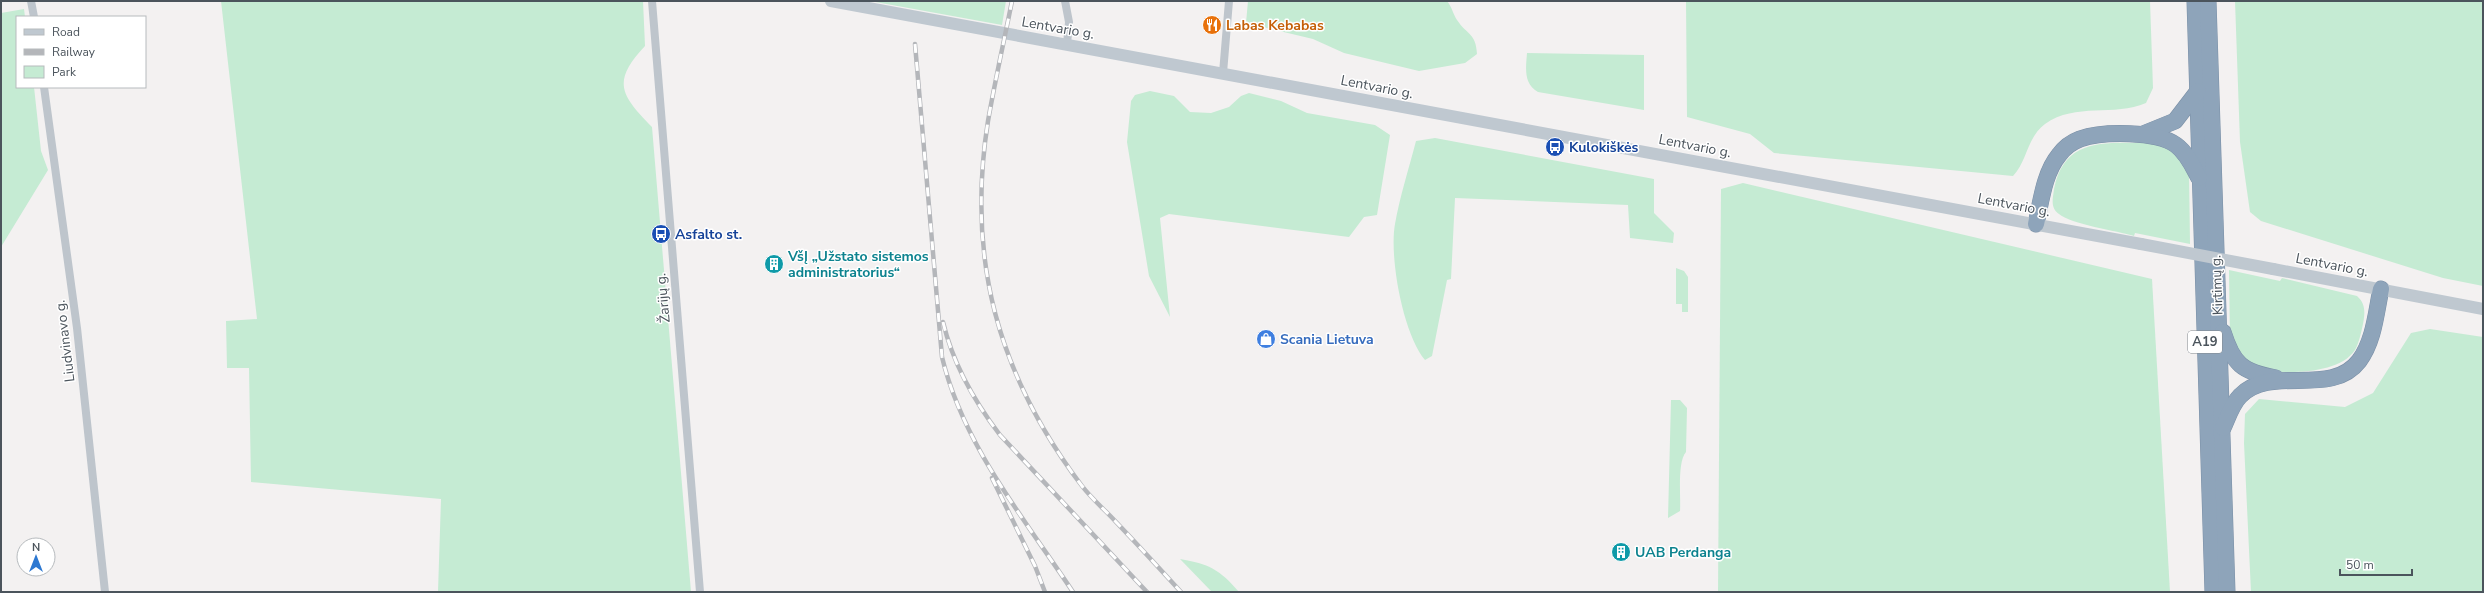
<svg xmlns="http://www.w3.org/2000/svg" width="2484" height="593" viewBox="0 0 2484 593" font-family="'Nunito Sans',sans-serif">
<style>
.green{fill:#c5ebd3}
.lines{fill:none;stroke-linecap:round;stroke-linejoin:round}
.highway-casing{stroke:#7a8fa6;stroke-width:17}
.street{stroke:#bec5cc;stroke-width:8}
.secondary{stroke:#bfc8d0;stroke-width:12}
.highway{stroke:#8ea4ba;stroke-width:16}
.rail-casing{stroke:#b4b6ba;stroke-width:4.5}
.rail{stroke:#fff;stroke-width:3;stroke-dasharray:9;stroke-linecap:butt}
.secondary-bridge{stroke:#bfc8d0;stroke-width:12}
.labels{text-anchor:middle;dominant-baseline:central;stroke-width:3;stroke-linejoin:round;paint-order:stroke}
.shield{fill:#fff;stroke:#81878d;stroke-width:1}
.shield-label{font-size:13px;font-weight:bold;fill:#4b545c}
.food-label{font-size:14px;font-weight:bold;fill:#c56008;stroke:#fff;text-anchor:start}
.street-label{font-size:14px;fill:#4b545c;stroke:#fff}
.transit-label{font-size:14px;font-weight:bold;fill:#164399;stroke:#fff;text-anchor:start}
.culture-label{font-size:14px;font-weight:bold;fill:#0d838f;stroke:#fff;text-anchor:start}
.shop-label{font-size:14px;font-weight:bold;fill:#366cbe;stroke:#fff;text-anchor:start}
</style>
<rect width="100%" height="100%" fill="#f3f1f1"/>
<!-- green -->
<g class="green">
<path d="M221,1H643L645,46C611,82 621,95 652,127L691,592H438L441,499L251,482L249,368H227L226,321L257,319Z"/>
<polygon points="870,1 1006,1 1002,25"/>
<path d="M1248,1H1447C1452,7 1453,14 1457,20C1467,35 1476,33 1477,54L1465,63L1419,71L1344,53L1313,39L1246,23Z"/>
<path d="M1686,1H2150L2153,88L2146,103C2114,117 2076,102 2045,124C2027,137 2027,162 2013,176L1774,153L1750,134L1687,117Z"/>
<polygon points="2235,1 2483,1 2483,286 2443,278 2261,221 2250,212 2240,142"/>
<polygon points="24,9 25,17 17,17 17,87 34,87 41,151 48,170 1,247 1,13"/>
<path d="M1527,53L1644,55V110L1538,92C1523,84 1526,67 1527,53Z"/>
<polygon points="1150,91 1174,96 1190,112 1211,113 1229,107 1241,96 1249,93 1281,101 1307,113 1375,125 1390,135 1377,215 1364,217 1349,237 1169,214 1160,218 1170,317 1149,276 1127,142 1131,101 1135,95"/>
<path d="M1435,138L1654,179V213L1674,233L1673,243L1630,238L1628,205L1455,198L1451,279L1447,280L1432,356L1425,360C1403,334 1389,257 1395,224C1400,196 1409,168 1416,141Z"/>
<path d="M2154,143L2168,146L2189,171L2190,244L2135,233L2134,236C2118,231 2070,224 2059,214C2050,208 2053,198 2054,189C2065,134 2111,144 2154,143Z"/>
<polygon points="1743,183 2152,279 2170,592 1718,592 1721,189"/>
<polygon points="1676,268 1684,271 1688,277 1688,312 1682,312 1682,304 1676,304"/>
<path d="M2229,270L2280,281L2282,278L2357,296C2366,304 2365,313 2363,324C2361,333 2359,343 2355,350C2338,376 2280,374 2254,369L2230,341Z"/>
<polygon points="2430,329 2483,337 2483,592 2251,592 2244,443 2245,414 2259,399 2345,407 2373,393 2411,333"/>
<path d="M1671,400H1680L1687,408L1686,452C1677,462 1681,497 1680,511L1668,518Z"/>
<path d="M1180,559C1209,564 1219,569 1239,592H1212Z"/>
</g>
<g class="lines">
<defs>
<g id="highway">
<polyline points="2195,1 2213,592"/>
<polyline points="2208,1 2227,592"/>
<polyline points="2143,134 2175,121 2198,91"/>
<path d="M2036,224C2041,202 2044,173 2059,155C2064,148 2072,142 2080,139C2103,131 2157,131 2176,145C2187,153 2193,167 2199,178"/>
<path d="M2223,332C2233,364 2242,372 2276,378"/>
<path d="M2223,428C2228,417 2232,404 2240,396C2271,364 2331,398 2359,361C2374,341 2376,313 2381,289"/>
</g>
</defs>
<!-- highway casing -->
<use href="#highway" class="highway-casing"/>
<!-- street -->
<g class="street">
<polyline points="31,1 34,17"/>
<polyline points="652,1 700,592"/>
<polyline points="1065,1 1069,22 1067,44"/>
<polyline points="1223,73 1229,1"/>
<polyline points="44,87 77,328 105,592"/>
</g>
<!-- secondary -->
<g class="secondary">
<polyline points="831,1 2141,244"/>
<polyline points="2273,269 2483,309"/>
</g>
<!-- highway -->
<use href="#highway" class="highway"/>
<defs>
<g id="rail">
<path d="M1012,1C1004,41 995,81 988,121C966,259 998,375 1082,486C1092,499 1105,510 1116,522C1138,545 1160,569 1181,592"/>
<path d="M915,44L942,357C963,445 1024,518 1073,592"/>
<path d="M943,322C953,364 974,401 1000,435L1147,592"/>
<polyline points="992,478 1035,566 1045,592"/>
</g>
</defs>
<!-- rail casing -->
<use href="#rail" class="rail-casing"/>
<!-- rail -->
<use href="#rail" class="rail"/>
<!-- secondary-bridge -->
<polyline class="secondary-bridge" points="2141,244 2273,269"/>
</g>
<!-- icons -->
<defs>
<symbol id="restaurant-disc" viewBox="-11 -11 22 22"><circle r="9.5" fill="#e8710a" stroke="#fff"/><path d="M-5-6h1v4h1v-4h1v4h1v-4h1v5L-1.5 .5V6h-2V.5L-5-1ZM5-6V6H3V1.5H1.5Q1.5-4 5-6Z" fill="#fff"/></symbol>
<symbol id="bus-disc" viewBox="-11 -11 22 22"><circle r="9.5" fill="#1a4fb4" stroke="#fff"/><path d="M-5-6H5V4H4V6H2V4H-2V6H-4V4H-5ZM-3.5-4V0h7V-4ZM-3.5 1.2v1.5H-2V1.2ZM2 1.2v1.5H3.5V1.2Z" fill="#fff"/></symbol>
<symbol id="building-disc" viewBox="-11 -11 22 22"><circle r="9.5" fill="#0f9aa8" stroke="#fff"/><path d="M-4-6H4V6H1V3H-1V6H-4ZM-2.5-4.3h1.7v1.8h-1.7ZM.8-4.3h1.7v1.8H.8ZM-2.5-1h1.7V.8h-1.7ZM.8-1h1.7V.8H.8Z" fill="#fff"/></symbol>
<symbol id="shop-disc" viewBox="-11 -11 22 22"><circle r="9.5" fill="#3f7fe0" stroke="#fff"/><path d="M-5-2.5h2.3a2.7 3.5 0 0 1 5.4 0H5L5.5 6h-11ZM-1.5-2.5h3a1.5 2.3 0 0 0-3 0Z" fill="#fff"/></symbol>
</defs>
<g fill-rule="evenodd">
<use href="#restaurant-disc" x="1201" y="14" width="22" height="22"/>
<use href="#bus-disc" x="1544" y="136" width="22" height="22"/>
<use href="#bus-disc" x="650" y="223" width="22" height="22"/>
<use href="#building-disc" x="763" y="253" width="22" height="22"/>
<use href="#shop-disc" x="1255" y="328" width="22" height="22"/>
<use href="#building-disc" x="1610" y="541" width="22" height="22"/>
</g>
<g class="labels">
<!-- shield labels -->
<rect class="shield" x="2188" y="331" width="34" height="22" rx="3"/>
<g class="shield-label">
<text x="2205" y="342">A19</text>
</g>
<!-- food labels -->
<g class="food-label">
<text x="1226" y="25">Labas Kebabas</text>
</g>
<!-- street labels -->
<g class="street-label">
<text transform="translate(1058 28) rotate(10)">Lentvario g.</text>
<text transform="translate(1377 87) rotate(11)">Lentvario g.</text>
<text transform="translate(1695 146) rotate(11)">Lentvario g.</text>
<text transform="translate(2014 205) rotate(11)">Lentvario g.</text>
<text transform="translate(2332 265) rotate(11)">Lentvario g.</text>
<text transform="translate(2217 285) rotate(-92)">Kirtimų g.</text>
<text transform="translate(663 298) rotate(-95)">Žarijų g.</text>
<text transform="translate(65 341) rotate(-97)">Liudvinavo g.</text>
</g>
<!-- transit labels -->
<g class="transit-label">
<text x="1569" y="147">Kulokiškės</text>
<text x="675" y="234">Asfalto st.</text>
</g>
<!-- culture labels -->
<g class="culture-label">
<text x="788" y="256">VšĮ „Užstato sistemos<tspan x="788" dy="16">administratorius“</tspan></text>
<text x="1635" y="552">UAB Perdanga</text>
</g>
<!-- shop labels -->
<g class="shop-label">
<text x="1280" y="339">Scania Lietuva</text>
</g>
</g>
<!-- border -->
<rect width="2484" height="593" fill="none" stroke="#4b545c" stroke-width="4"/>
<!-- legend -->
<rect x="16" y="16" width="130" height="72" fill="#ffffff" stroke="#b7bbbe"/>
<rect x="24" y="29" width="20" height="6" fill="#bfc8d0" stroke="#b7bbbe"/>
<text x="52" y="36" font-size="12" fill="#4b545c">Road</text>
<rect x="24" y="49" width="20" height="6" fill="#b4b6ba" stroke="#b7bbbe"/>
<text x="52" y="56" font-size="12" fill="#4b545c">Railway</text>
<rect x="24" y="66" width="20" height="12" fill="#c5ebd3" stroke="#b7bbbe"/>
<text x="52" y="76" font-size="12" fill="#4b545c">Park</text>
<!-- north arrow -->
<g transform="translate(36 557)"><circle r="19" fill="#ffffff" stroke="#b7bbbe"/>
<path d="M0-3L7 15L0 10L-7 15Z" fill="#2d78d1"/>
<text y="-6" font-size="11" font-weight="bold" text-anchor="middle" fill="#4b545c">N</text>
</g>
<!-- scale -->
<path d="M2340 569v6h72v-6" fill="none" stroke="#4b545c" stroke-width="2"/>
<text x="2346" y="569" font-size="12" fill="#4b545c" stroke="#ffffff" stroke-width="3" paint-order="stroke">50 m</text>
</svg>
